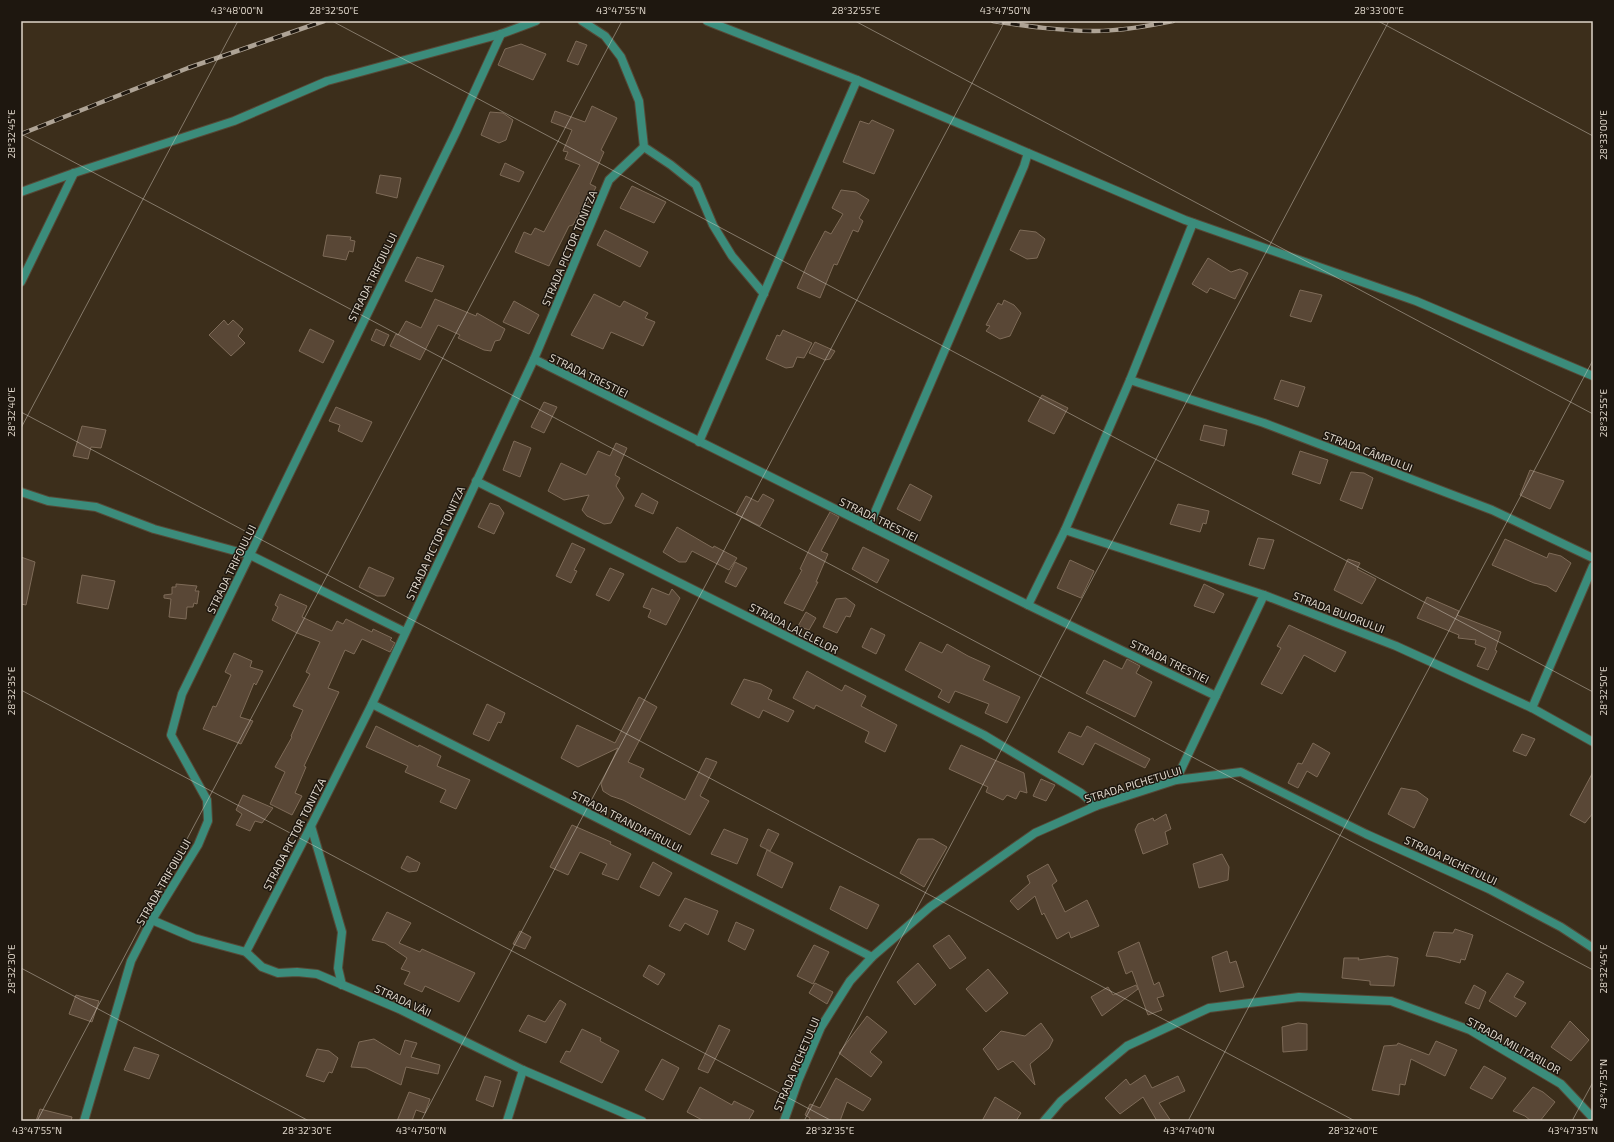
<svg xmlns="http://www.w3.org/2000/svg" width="1614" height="1142" viewBox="0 0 1614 1142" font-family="'Exo 2',sans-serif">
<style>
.building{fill:#594736;stroke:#7e6b58}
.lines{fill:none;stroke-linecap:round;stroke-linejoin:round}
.minor-casing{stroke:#564937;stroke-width:10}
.minor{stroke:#3b8c7b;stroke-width:8}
.rail-casing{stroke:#aea395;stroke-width:4.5}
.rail{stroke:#1e170f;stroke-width:3;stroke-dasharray:9;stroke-linecap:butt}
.ticks{fill:none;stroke:#ded5c9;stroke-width:1;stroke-opacity:0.45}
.labels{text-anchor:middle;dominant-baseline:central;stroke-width:3;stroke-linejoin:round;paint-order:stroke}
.street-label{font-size:11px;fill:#ded5c9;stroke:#1e170f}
.neatline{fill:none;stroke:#ded5c9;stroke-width:1.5}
.ticks-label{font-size:10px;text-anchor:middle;fill:#ded5c9}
</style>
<rect width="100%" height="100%" fill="#3c2e1b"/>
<!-- building -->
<g class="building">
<polygon points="576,41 587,45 578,65 567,61"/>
<polygon points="521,44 546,54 533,80 498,65 505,49"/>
<polygon points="592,106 617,118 601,150 604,152 590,184 596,187 586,207 583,206 573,225 569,226 549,266 515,252 524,232 531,235 535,228 544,232 580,165 565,159 568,152 563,151 572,130 551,122 555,111 585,122"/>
<polygon points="490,112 503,113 513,120 506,140 499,143 481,135"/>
<polygon points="872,120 894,130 874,174 843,162 860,121 869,124"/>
<polygon points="505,163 524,172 519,182 500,175"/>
<polygon points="380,175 401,178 397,198 376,193"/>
<polygon points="632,186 666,202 654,223 620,208"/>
<polygon points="841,190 856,192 869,200 859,218 863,221 858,232 853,230 837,265 834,264 820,298 797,288 808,263 825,231 831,234 843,214 832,208"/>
<polygon points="605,230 648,252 640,267 597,245"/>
<polygon points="1020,230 1036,232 1045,239 1037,258 1027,259 1010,250"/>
<polygon points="327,235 351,237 350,240 355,241 353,252 349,251 346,260 323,256"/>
<polygon points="417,257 444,266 432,292 405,281"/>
<polygon points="1208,258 1231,272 1240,269 1248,273 1235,299 1210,288 1207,293 1192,284"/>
<polygon points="1300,290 1322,295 1311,322 1290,316"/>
<polygon points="594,294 620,307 624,301 648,313 645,318 655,322 643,346 611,332 603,349 571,335"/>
<polygon points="435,299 476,316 477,313 505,329 500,340 495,341 491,351 484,350 458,338 460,335 438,325 420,360 390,346 396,334 398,335 406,321 421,328"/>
<polygon points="1004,300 1014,305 1021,313 1010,336 1000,339 986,331 990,326 986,325 998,303 1002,305"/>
<polygon points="514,301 539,315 529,334 503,322"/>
<polygon points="224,320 228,325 233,320 243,329 238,336 245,343 231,356 209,335"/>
<polygon points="310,329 334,341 323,363 299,351"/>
<polygon points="376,329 389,335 384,346 371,340"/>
<polygon points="783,330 812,343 804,358 797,357 793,367 786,368 766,359 777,335 780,336"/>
<polygon points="815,342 835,351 830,359 825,360 809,353"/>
<polygon points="1281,380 1305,387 1298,407 1274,399"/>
<polygon points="1042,395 1068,408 1054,434 1028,421"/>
<polygon points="544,402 557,407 544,433 531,427"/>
<polygon points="336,407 372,422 362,442 338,431 340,425 329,421"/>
<polygon points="1204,425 1227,430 1224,446 1200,440"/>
<polygon points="82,426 106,430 101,448 91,447 88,459 73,456"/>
<polygon points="514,441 531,448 520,477 503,470"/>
<polygon points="616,443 627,448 615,475 620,478 616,486 624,498 611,523 604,524 587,516 582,510 589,495 564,500 548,491 561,463 586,475 598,451 610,456"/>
<polygon points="1300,451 1328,460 1320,484 1292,474"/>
<polygon points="1530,470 1564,481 1550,509 1520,495"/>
<polygon points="1351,472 1364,473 1373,478 1362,509 1340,500"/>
<polygon points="910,484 932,496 920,521 897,509"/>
<polygon points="642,493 658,502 653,514 635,506"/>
<polygon points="763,494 774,500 760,526 736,514 746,496 758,502"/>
<polygon points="490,503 499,506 504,513 494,534 478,527"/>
<polygon points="1178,504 1209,511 1206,524 1203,523 1200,532 1170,524"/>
<polygon points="830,512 839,517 821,551 828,554 816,582 818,582 803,611 784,603 802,570 800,569 810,548"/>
<polygon points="677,527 713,548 714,546 737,558 729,570 692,551 686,562 679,562 663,552"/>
<polygon points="1258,538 1274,540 1264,569 1249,565"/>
<polygon points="1505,539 1547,558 1549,553 1561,556 1571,563 1556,592 1547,586 1534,583 1492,565"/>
<polygon points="572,543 585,549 574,570 577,571 571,583 556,576"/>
<polygon points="863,547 889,560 877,583 852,569"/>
<polygon points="21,557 35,562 26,605 21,604"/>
<polygon points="1348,559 1360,563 1357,569 1376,579 1362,604 1334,590"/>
<polygon points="1070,560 1094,571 1081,598 1057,588"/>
<polygon points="735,562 747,568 736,587 725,582"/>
<polygon points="369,567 394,578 385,596 377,596 359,587"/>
<polygon points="610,568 624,574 609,601 596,595"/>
<polygon points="82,575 115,581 108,609 77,603"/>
<polygon points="176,584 197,586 195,591 199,591 197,604 194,603 193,607 187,607 186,619 169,617 171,599 164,598 164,595 172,594 172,587 176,587"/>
<polygon points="1204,584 1224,594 1214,613 1194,606"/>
<polygon points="652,588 669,595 672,589 680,598 666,625 648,617 651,610 643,607"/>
<polygon points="280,594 307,606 302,617 332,631 337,621 343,624 346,619 372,632 373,629 392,638 390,640 395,643 390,652 362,639 354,654 345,650 328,688 339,692 304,766 306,767 295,793 302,796 292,815 270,804 285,772 275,767 292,737 291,736 303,710 293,706 310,674 306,672 320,642 297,633 272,620 278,607 275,605"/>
<polygon points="1427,597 1459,611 1457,615 1501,632 1495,650 1497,651 1488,670 1477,666 1486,648 1475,644 1476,640 1458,638 1459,635 1417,618"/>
<polygon points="846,598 855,605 850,617 846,616 837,633 823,627 836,599"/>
<polygon points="806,612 816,618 809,630 798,626"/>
<polygon points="1289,625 1346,652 1335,672 1304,655 1282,694 1261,684 1281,648 1277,646"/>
<polygon points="871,628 885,635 876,654 862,647"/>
<polygon points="920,642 942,653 947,644 968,656 990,666 983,680 1020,697 1007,723 985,713 989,704 955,691 949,703 938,697 942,690 905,670"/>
<polygon points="234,653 252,661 250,667 263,671 256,685 254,683 240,717 253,721 241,744 203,729 213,706 216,707 231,675 225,672"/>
<polygon points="1127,659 1140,666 1136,673 1152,682 1135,717 1086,693 1104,660 1122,669"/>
<polygon points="807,671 842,691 845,685 866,696 861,706 897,725 885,752 865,742 869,732 816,705 814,709 793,698"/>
<polygon points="744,679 761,684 772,690 768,699 794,711 788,722 763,710 759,718 731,704"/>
<polygon points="639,697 657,707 628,762 644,769 640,777 685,800 706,758 717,762 700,796 709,801 690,835 623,800 611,796 603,791 601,784 618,748 578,767 561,758 577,725 615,743"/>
<polygon points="487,704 505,713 501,723 498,722 489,741 473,734"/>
<polygon points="376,726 418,747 419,745 441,756 437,766 470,780 456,809 440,802 446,790 405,772 408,766 366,747"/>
<polygon points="1087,726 1150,759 1145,768 1095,743 1083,765 1058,752 1069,732 1081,737"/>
<polygon points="1522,734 1535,739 1526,756 1513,751"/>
<polygon points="1313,743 1330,753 1317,777 1307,771 1298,788 1288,783 1298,763 1302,764"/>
<polygon points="961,745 1024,773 1027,793 1020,791 1016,799 1007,795 1003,800 986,792 988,787 949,769"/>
<polygon points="1593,772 1593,813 1585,823 1570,815"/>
<polygon points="1041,779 1055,785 1046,801 1033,796"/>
<polygon points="1401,788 1417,791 1428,799 1414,828 1388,814"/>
<polygon points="243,795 273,808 262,823 255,821 250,831 236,825 242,814 236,810"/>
<polygon points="1166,814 1171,829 1165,832 1168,844 1143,854 1135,830 1138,824 1153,818 1154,821"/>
<polygon points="572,825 611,842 610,844 631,854 618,880 602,874 607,864 580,852 568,875 550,867"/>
<polygon points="724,829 748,839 737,864 711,854"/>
<polygon points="768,829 779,834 770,851 760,846"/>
<polygon points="918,839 933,839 947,847 924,887 900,873"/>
<polygon points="767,850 793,863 782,888 757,875"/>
<polygon points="1222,854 1229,867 1228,880 1199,888 1193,864"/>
<polygon points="407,856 420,863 417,871 409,872 401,868"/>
<polygon points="653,862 672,873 659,896 640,887"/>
<polygon points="1048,864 1057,881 1052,885 1065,912 1087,900 1099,926 1071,938 1069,932 1057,939 1044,913 1042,915 1035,896 1018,910 1010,901 1030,883 1027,876"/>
<polygon points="840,886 879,905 867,929 830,909"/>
<polygon points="685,898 718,911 708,935 685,923 680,931 669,926"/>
<polygon points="387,912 411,923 399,943 420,952 422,949 475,973 459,1002 425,986 422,992 404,984 410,972 401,969 407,958 385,943 372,940"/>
<polygon points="736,922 754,930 745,950 728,941"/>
<polygon points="1455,929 1473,935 1465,960 1461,959 1460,963 1438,957 1426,956 1434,932 1453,933"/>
<polygon points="520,931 531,937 525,949 513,944"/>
<polygon points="949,935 966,958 950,969 933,946"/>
<polygon points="1139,942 1154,985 1159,982 1164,996 1157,998 1162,1010 1148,1015 1132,971 1126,974 1118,952"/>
<polygon points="814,945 829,952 813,984 797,976"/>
<polygon points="1227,951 1230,963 1236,961 1244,987 1220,992 1212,957"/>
<polygon points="1388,956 1398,958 1394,986 1370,985 1370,981 1342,978 1344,958 1359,958 1358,960"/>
<polygon points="918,963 936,985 915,1005 897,982"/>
<polygon points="649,965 665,974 658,985 643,976"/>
<polygon points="988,969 1008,993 986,1012 966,989"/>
<polygon points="1507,973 1524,982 1514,997 1526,1003 1516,1017 1489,1001"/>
<polygon points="815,983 833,992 827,1004 809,993"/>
<polygon points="1136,985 1138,989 1102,1016 1091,997 1108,987 1113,995"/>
<polygon points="1474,985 1486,992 1479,1009 1465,1003"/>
<polygon points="76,995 99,1001 92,1022 69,1014"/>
<polygon points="560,1000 566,1004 546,1043 519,1031 528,1015 545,1022"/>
<polygon points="867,1016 887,1032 870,1052 882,1062 871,1077 839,1053"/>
<polygon points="1570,1021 1589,1040 1571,1061 1551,1047"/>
<polygon points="1041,1023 1053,1040 1049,1048 1030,1064 1035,1085 1013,1061 998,1070 983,1049 1001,1031 1025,1036"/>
<polygon points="1298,1023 1307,1024 1307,1050 1283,1052 1282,1027"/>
<polygon points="719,1025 730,1030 708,1073 698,1069"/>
<polygon points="582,1029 601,1038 600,1041 619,1051 602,1083 560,1062 566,1051 570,1052"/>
<polygon points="374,1039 400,1055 405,1040 417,1043 411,1057 440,1065 438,1074 406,1067 401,1085 366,1068 351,1067 359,1042"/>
<polygon points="1436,1041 1457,1050 1445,1076 1411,1059 1405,1085 1400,1084 1399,1095 1372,1090 1384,1046 1397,1045 1398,1043 1429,1055"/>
<polygon points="134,1047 159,1055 149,1079 124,1070"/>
<polygon points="317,1049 329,1051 338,1058 332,1073 329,1072 324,1082 306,1076"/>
<polygon points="662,1059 679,1068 663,1100 645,1090"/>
<polygon points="1484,1066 1506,1078 1492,1099 1470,1088"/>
<polygon points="1145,1075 1152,1088 1178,1076 1185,1091 1159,1103 1171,1121 1157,1121 1143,1097 1120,1114 1105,1098 1126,1079 1130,1085"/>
<polygon points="485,1076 501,1081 493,1107 476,1100"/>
<polygon points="836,1078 871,1099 863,1111 847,1102 840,1121 809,1121 810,1118 805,1115 810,1104 820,1108"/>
<polygon points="700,1087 732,1105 734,1101 754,1111 748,1121 704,1121 687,1112"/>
<polygon points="1533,1087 1543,1092 1555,1102 1540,1121 1531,1121 1525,1116 1513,1111"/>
<polygon points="409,1092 430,1099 425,1113 416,1110 412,1121 397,1121"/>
<polygon points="995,1097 1021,1113 1016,1121 982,1121"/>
<polygon points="40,1109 72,1117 71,1121 36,1121"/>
</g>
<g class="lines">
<defs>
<g id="minor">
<polyline points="582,21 605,36 621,57 639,101 644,147 671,165 696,185 713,225 732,256 764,294"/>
<polyline points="707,21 857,80 1185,220 1416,301 1593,376"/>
<polyline points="21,192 74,173 234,121 327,81 501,34 536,21"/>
<polyline points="21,282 74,173"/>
<polyline points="534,359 1028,605 1216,696"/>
<polyline points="1130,380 1264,423 1492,510 1593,558"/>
<polyline points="699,442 857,80"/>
<polyline points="476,481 984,735 1081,793 1096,806"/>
<polyline points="21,492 48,501 96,507 154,529 250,555 405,632"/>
<polyline points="869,526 1024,166 1028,153"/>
<polyline points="1065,530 1264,595 1396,646 1532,708 1593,742"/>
<polyline points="1028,605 1065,530 1130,380 1193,223"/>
<polyline points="372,704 872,957"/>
<polyline points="1532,708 1593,566"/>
<polyline points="1176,780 1264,595"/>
<polyline points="311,826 342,932 338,968 342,985"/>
<polyline points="152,920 194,938 246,952 262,967 278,973 297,972 317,974 399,1009 523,1070 642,1121"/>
<polyline points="246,952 311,826 372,704 534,359 609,180 644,147"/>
<polyline points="84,1121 131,961 152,920 198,845 208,821 207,800 171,735 182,694 456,132 501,34"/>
<polyline points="507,1121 523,1070"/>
<polyline points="784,1121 798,1081 821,1027 850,981 872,957 930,907 1035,833 1096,806 1176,780 1241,772 1366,834 1489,889 1561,927 1593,948"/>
<polyline points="1044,1121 1061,1101 1127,1046 1209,1008 1299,997 1391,1001 1470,1030 1561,1084 1593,1118"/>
</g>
</defs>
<!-- minor casing -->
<use href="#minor" class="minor-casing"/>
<!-- minor -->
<use href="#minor" class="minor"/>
<defs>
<g id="rail">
<path d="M993,21C1026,26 1060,31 1094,31C1121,31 1147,26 1173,21"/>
<polyline points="21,134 188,68 324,21"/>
</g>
</defs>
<!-- rail casing -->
<use href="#rail" class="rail-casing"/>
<!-- rail -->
<use href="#rail" class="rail"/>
</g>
<!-- ticks -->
<path class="ticks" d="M332,21L1593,692M855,21L1593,414M1378,21L1593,136M21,134L1593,970M21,412L1355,1121M21,428L238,21M21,690L832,1121M21,968L309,1121M37,1121L622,21M421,1121L1005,21M804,1121L1389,21M1188,1121L1593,360M1572,1121L1593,1082"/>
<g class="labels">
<!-- street labels -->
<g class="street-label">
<text transform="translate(569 248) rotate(-67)">STRADA PICTOR TONITZA</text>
<text transform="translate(372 277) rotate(-64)">STRADA TRIFOIULUI</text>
<text transform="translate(589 375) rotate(26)">STRADA TRESTIEI</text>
<text transform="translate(1368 451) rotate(21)">STRADA CÂMPULUI</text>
<text transform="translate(879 519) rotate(26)">STRADA TRESTIEI</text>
<text transform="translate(435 543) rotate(-65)">STRADA PICTOR TONITZA</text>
<text transform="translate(231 569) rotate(-64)">STRADA TRIFOIULUI</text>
<text transform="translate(1339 612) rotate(21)">STRADA BUJORULUI</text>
<text transform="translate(794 628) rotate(27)">STRADA LALELELOR</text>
<text transform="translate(1170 661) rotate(26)">STRADA TRESTIEI</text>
<text transform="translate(1133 784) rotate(-17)">STRADA PICHETULUI</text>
<text transform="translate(627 821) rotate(27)">STRADA TRANDAFIRULUI</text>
<text transform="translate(294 834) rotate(-63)">STRADA PICTOR TONITZA</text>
<text transform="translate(1451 860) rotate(25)">STRADA PICHETULUI</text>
<text transform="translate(163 882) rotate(-60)">STRADA TRIFOIULUI</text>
<text transform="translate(403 1000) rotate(25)">STRADA VĂII</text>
<text transform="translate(1514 1045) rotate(29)">STRADA MILITARILOR</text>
<text transform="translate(796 1064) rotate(-67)">STRADA PICHETULUI</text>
</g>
</g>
<!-- border -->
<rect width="1614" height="1142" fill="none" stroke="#1e170f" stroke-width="44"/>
<rect x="22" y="22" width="1570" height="1098" class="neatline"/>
<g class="ticks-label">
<text x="237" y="14">43°48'00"N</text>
<text x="334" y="14">28°32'50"E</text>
<text x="621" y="14">43°47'55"N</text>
<text x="856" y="14">28°32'55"E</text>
<text x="1005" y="14">43°47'50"N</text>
<text x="1379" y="14">28°33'00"E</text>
<text transform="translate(11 134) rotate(-90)" y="4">28°32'45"E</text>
<text transform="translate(1603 135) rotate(-90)" y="4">28°33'00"E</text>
<text transform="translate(11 412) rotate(-90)" y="4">28°32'40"E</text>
<text transform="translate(1603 413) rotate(-90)" y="4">28°32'55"E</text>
<text transform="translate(11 691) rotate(-90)" y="4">28°32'35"E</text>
<text transform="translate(1603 691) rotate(-90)" y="4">28°32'50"E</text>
<text transform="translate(11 969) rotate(-90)" y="4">28°32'30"E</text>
<text transform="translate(1603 969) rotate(-90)" y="4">28°32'45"E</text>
<text transform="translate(1603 1084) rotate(-90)" y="4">43°47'35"N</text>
<text x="37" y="1134">43°47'55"N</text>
<text x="307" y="1134">28°32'30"E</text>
<text x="421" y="1134">43°47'50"N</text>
<text x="830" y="1134">28°32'35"E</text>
<text x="1189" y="1134">43°47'40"N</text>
<text x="1353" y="1134">28°32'40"E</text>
<text x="1573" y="1134">43°47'35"N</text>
</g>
</svg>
